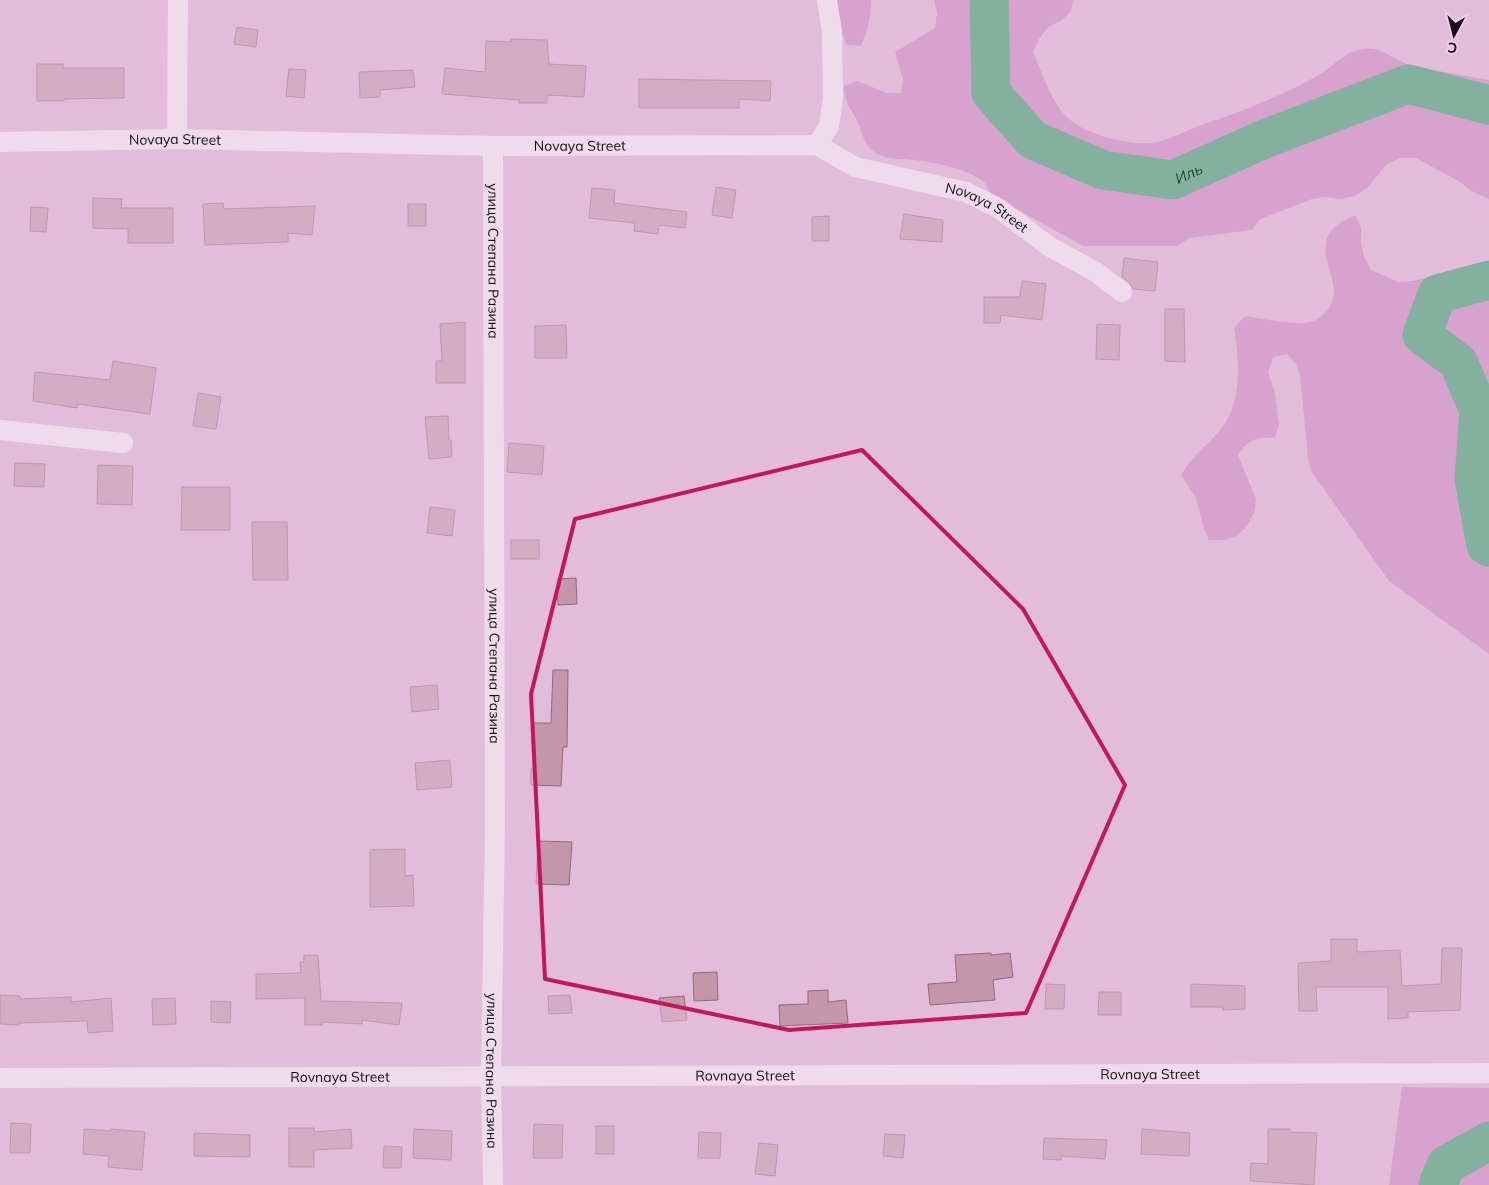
<svg xmlns="http://www.w3.org/2000/svg" width="1489" height="1185" viewBox="0 0 1489 1185" font-family="Mulish,sans-serif">
<style>
.green{fill:#cd81c0}
.lines{fill:none;stroke-linecap:round;stroke-linejoin:round}
.river{stroke:#10a057;stroke-width:39}
.building{fill:#c397a8;stroke:#93697a}
.minor{stroke:#fff;stroke-width:20}
.marked{fill:none;stroke:#c2185b;stroke-width:4;stroke-linejoin:round}
.labels{text-anchor:middle;dominant-baseline:central;stroke-width:4;stroke-linejoin:round;paint-order:stroke}
.street-label{font-size:14px;fill:#160a14;stroke:#f0cae8}
.water-label{font-size:15px;font-style:italic;fill:#18492b;stroke:#f0cae8}
</style>
<rect width="100%" height="100%" fill="#e2bddb"/>
<!-- green -->
<g class="green">
<path d="M834,0H871C871,17 868,30 861,46L847,45L841,31Z"/>
<path d="M934,0H1073L1071,11L1061,21L1048,27L1039,39L1033,52C1042,72 1049,96 1063,113C1080,134 1126,145 1151,143C1164,142 1179,134 1191,129C1218,119 1246,110 1272,98C1287,92 1302,84 1317,76C1331,69 1343,53 1358,50C1381,44 1390,59 1411,65C1436,71 1463,75 1489,80V199L1471,191L1460,182L1416,158H1401L1387,164L1367,188L1355,196L1341,199L1326,197L1312,199L1260,219L1252,230L1190,238L1177,246H1083L991,195C989,191 987,185 984,182C969,169 933,162 914,160C899,158 886,161 873,151C864,144 863,135 859,125C852,108 845,107 844,86L857,81L887,93H901L903,79L895,52L935,28L937,13Z"/>
<path d="M1356,215L1361,229V243L1364,256L1371,270L1398,282L1413,281L1489,263V654L1389,581L1311,471L1308,458L1300,376L1296,364L1287,354L1273,357L1268,373L1275,392L1279,424L1275,438C1256,437 1249,439 1238,455L1256,499L1254,513L1247,526L1237,536L1224,540H1209L1203,526L1196,498L1181,475C1191,457 1208,445 1221,429C1243,401 1239,361 1234,328L1245,316C1264,319 1284,323 1302,323C1310,323 1318,320 1323,315C1348,290 1321,269 1326,242C1329,227 1344,220 1356,215Z"/>
<polygon points="1402,1087 1489,1088 1489,1185 1389,1185"/>
</g>
<g class="lines">
<!-- river -->
<g class="river">
<path id="s1" d="M989,0L991,93L1033,140L1103,170L1173,180L1262,140L1408,84L1489,105"/>
<polyline points="1489,280 1437,294 1422,335 1458,362 1479,410 1474,479 1486,545 1489,547"/>
<polyline points="1438,1185 1446,1165 1489,1141"/>
</g>
</g>
<!-- building -->
<g class="building">
<polygon points="237,27 258,30 256,47 234,44"/>
<polygon points="511,39 547,40 549,64 586,66 584,97 547,95 547,103 519,103 519,100 442,94 445,68 485,72 486,41 511,42"/>
<polygon points="37,64 63,64 63,68 124,68 124,98 64,99 64,101 37,101"/>
<polygon points="289,69 306,70 304,98 286,96"/>
<polygon points="413,70 415,87 380,90 380,97 360,98 359,72"/>
<polygon points="639,79 771,81 770,101 739,99 739,108 639,108"/>
<polygon points="716,187 736,190 732,218 712,215"/>
<polygon points="592,188 615,190 614,203 687,212 685,228 659,225 658,234 634,231 635,223 589,218"/>
<polygon points="93,198 122,199 121,208 173,208 173,243 128,243 128,229 93,228"/>
<polygon points="223,203 224,209 315,206 312,235 288,233 288,242 205,245 203,204"/>
<rect x="408" y="204" width="18" height="22"/>
<polygon points="31,207 48,208 46,232 30,231"/>
<polygon points="904,214 943,220 942,242 900,239"/>
<polygon points="829,216 829,241 812,241 812,217"/>
<polygon points="1124,258 1158,262 1155,291 1133,289 1130,283 1122,277"/>
<polygon points="1022,281 1046,284 1042,320 1001,315 1000,323 984,323 984,297 1020,297"/>
<polygon points="1165,309 1184,309 1185,362 1165,361"/>
<polygon points="465,322 465,383 436,383 436,361 442,361 440,324"/>
<polygon points="1097,324 1120,325 1119,360 1096,359"/>
<polygon points="566,325 567,358 535,358 535,326"/>
<polygon points="113,361 156,368 150,414 77,404 77,408 33,401 35,372 110,380"/>
<polygon points="198,393 221,397 216,429 193,426"/>
<polygon points="448,416 449,440 451,440 452,457 429,459 425,417"/>
<polygon points="509,443 544,446 542,475 507,472"/>
<polygon points="15,463 45,464 44,487 14,486"/>
<polygon points="98,465 133,466 132,505 97,504"/>
<polygon points="182,487 230,487 230,530 181,530"/>
<polygon points="430,507 455,510 452,536 427,533"/>
<polygon points="252,522 287,522 288,580 253,580"/>
<rect x="511" y="540" width="28" height="19"/>
<polygon points="576,578 577,604 558,605 557,579"/>
<polygon points="553,670 568,670 567,747 563,747 561,786 531,785 531,768 533,768 534,723 551,723"/>
<polygon points="437,685 439,709 412,712 410,687"/>
<polygon points="450,760 452,787 417,790 415,763"/>
<polygon points="538,841 572,842 569,885 536,884"/>
<polygon points="405,849 405,876 413,875 414,906 370,907 370,850"/>
<polygon points="1331,939 1357,939 1357,952 1400,950 1402,986 1441,984 1442,948 1462,948 1460,1010 1408,1012 1408,1018 1388,1019 1388,987 1316,987 1317,1011 1299,1011 1298,963 1331,961"/>
<polygon points="991,953 991,955 1010,953 1013,977 993,980 995,1000 930,1005 928,984 957,982 955,955"/>
<polygon points="304,955 318,955 321,1001 402,1003 399,1025 362,1020 362,1024 322,1022 322,1025 305,1025 305,998 256,999 256,974 301,973 300,962 304,962"/>
<polygon points="717,972 718,1000 694,1001 693,973"/>
<polygon points="1046,984 1065,985 1064,1009 1045,1009"/>
<polygon points="1191,984 1245,986 1245,1009 1223,1010 1223,1007 1191,1007"/>
<polygon points="828,990 828,1002 846,1000 848,1023 780,1026 779,1005 808,1004 808,991"/>
<polygon points="1099,992 1121,992 1121,1015 1098,1015"/>
<polygon points="0,995 20,996 20,999 71,997 71,1002 111,998 113,1031 88,1033 87,1021 19,1023 19,1025 0,1024"/>
<polygon points="570,995 572,1013 549,1014 548,996"/>
<polygon points="684,996 687,1020 662,1022 659,998"/>
<polygon points="175,998 176,1024 153,1025 152,999"/>
<polygon points="211,1001 231,1002 230,1023 211,1022"/>
<polygon points="11,1123 31,1124 30,1153 10,1153"/>
<polygon points="534,1124 563,1125 562,1158 533,1158"/>
<rect x="596" y="1126" width="18" height="28"/>
<polygon points="289,1128 314,1128 314,1132 351,1129 352,1148 314,1150 314,1167 289,1167"/>
<polygon points="84,1129 111,1131 111,1129 145,1132 142,1170 108,1167 109,1156 83,1154"/>
<polygon points="414,1129 452,1131 451,1160 413,1158"/>
<polygon points="1142,1129 1190,1133 1189,1156 1141,1154"/>
<polygon points="1268,1129 1290,1129 1290,1132 1317,1133 1314,1185 1250,1181 1251,1163 1268,1164"/>
<polygon points="699,1132 721,1133 720,1158 698,1158"/>
<polygon points="194,1133 250,1135 250,1157 194,1156"/>
<polygon points="885,1134 905,1135 903,1158 883,1156"/>
<polygon points="1044,1138 1107,1140 1105,1159 1061,1156 1061,1160 1043,1159"/>
<polygon points="759,1143 778,1145 775,1176 755,1174"/>
<polygon points="384,1146 402,1147 401,1168 383,1168"/>
</g>
<g class="lines">
<!-- minor -->
<g class="minor">
<polyline points="177,139 178,0"/>
<path id="s2" d="M0,142L177,139L493,146L817,145L855,167L966,192L998,208L1050,247L1096,272L1122,292"/>
<polyline points="817,145 829,126 833,98 832,32 827,0"/>
<path id="s3" d="M493,146L495,826L491,1075L493,1185"/>
<polyline points="0,430 123,443"/>
<path id="s4" d="M0,1078L1489,1073"/>
</g>
</g>
<!-- marked area -->
<path d="M0 0H1489V1185H0ZM862,450L1023,609L1125,785L1026,1013L789,1030L545,979L531,694L575,519Z" fill="#e2bddb" fill-opacity=".55" fill-rule="evenodd"/>
<path class="marked" d="M862,450L1023,609L1125,785L1026,1013L789,1030L545,979L531,694L575,519Z"/>
<g class="labels">
<!-- street labels -->
<g class="street-label">
<text stroke="none"><textPath href="#s2" startOffset="175">Novaya Street</textPath></text>
<text stroke="none"><textPath href="#s2" startOffset="580">Novaya Street</textPath></text>
<text stroke="none"><textPath href="#s2" startOffset="1000">Novaya Street</textPath></text>
<text stroke="none"><textPath href="#s3" startOffset="115">улица Степана Разина</textPath></text>
<text stroke="none"><textPath href="#s3" startOffset="520">улица Степана Разина</textPath></text>
<text stroke="none"><textPath href="#s3" startOffset="925">улица Степана Разина</textPath></text>
<text stroke="none"><textPath href="#s4" startOffset="1150">Rovnaya Street</textPath></text>
<text stroke="none"><textPath href="#s4" startOffset="745">Rovnaya Street</textPath></text>
<text stroke="none"><textPath href="#s4" startOffset="340">Rovnaya Street</textPath></text>
</g>
<!-- water labels -->
<g class="water-label">
<text stroke="none"><textPath href="#s1" startOffset="320">Иль</textPath></text>
</g>
</g>
<!-- north arrow -->
<g transform="translate(1454 35) rotate(187)" stroke="#f0cae8" stroke-width="4" paint-order="stroke">
<path d="M0-4L9 19L0 12L-9 19Z" fill="#160a14"/>
<text y="-8" font-size="14" font-weight="bold" text-anchor="middle" fill="#160a14">С</text>
</g>
</svg>
